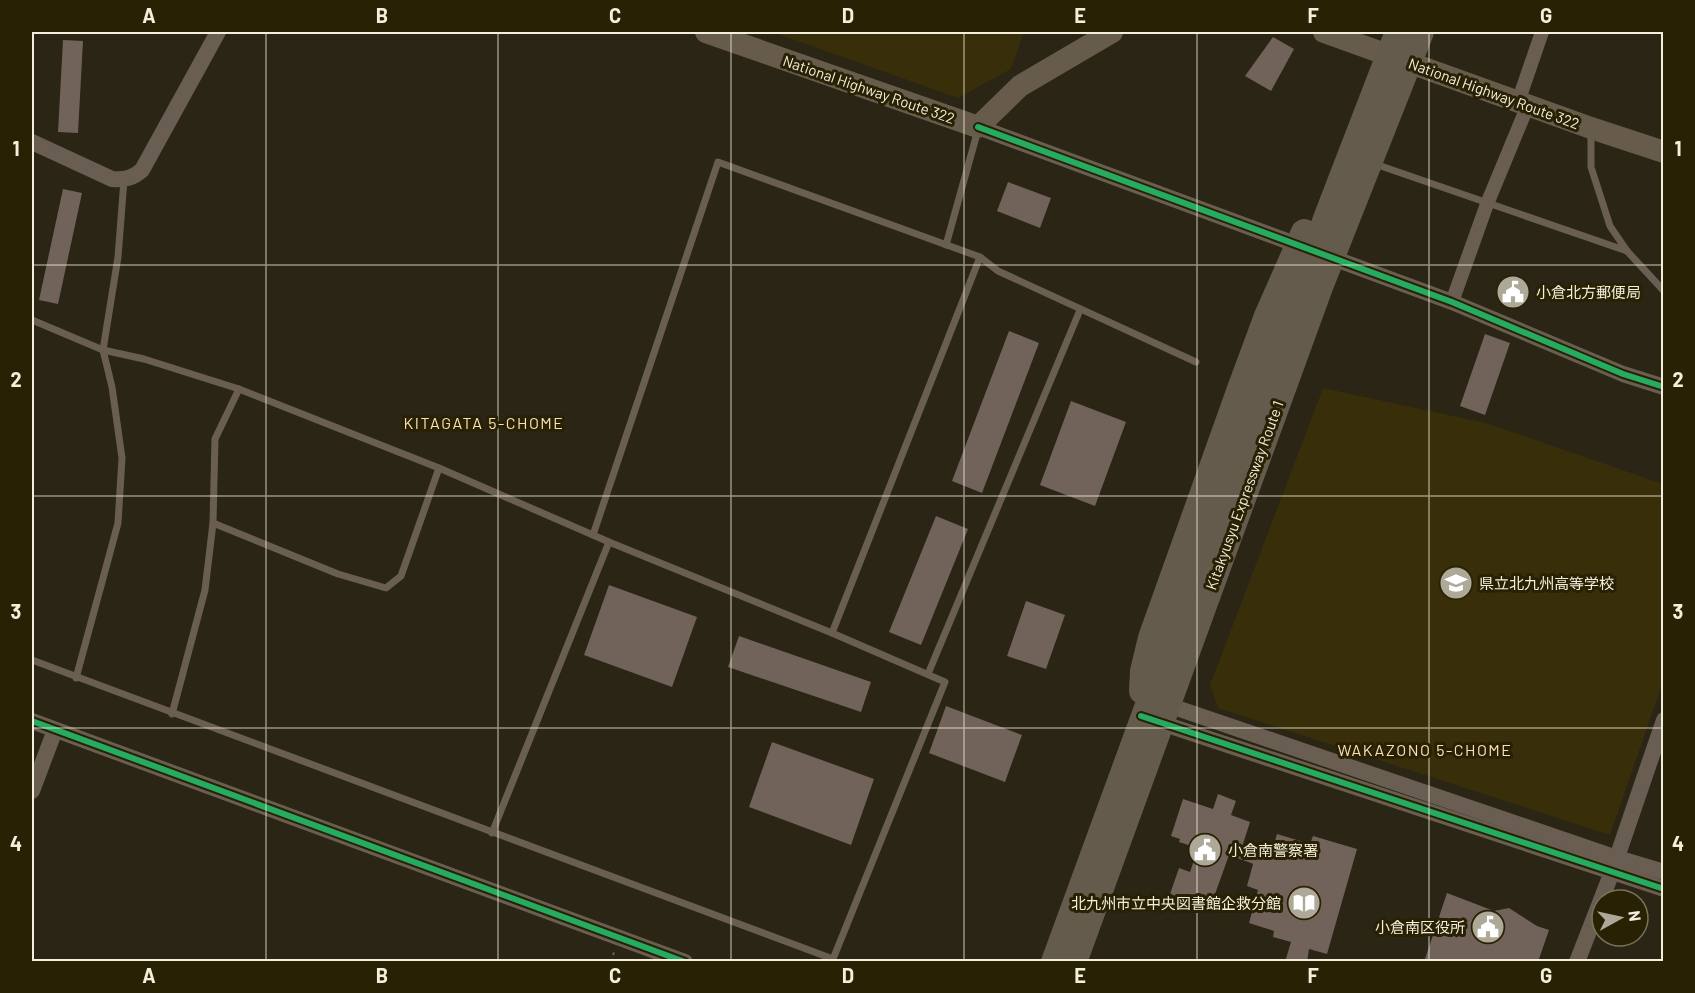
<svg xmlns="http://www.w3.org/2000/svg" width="1695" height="993" viewBox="0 0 1695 993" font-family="Barlow,'Noto Sans JP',sans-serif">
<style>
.built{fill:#382e09}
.building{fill:#72635a}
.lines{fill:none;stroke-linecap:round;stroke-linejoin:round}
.path{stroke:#655d51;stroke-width:2;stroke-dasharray:3 4.5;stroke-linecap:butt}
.service{stroke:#695e51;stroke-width:7}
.minor{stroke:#695e51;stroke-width:14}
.tertiary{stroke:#695e51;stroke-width:16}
.trunk{stroke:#675c4c;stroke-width:22}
.motorway{stroke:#655b4c;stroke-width:26}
.cycleway-casing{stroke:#292103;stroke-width:10}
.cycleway{stroke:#26ab63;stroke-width:6}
.grid{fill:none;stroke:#f4eedd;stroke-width:1.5;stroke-opacity:0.55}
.labels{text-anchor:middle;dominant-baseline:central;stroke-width:6;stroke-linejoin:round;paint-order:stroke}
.street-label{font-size:15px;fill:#f4eedd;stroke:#292103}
.poi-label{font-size:15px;fill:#f4eedd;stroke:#292103;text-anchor:start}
.neighbourhood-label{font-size:16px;letter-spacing:1.5px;fill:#fae0b7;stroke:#292103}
.neatline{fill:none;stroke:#f4eedd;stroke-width:2}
.grid-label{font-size:20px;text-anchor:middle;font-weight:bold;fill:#f4eedd}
</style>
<rect width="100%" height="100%" fill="#2a2515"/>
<!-- built -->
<g class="built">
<polygon points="772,32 1024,32 1011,69 958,98"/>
<polygon points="1323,388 1486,423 1663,484 1663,682 1610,835 1218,708 1210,685"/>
</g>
<!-- building -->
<g class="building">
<polygon points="1273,37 1294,49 1271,91 1245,76"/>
<polygon points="63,40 83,41 78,133 58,132"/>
<polygon points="1008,182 1051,198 1040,228 997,211"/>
<polygon points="63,189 82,193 58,304 39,300"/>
<polygon points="1009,331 1039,343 982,493 952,481"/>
<polygon points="1485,334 1510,343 1485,415 1460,406"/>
<polygon points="1071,401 1126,422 1095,506 1040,485"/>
<polygon points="936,516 968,529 921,645 889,632"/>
<polygon points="609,585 697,617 672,687 584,655"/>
<polygon points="1026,601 1065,615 1046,669 1007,656"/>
<polygon points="739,636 871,682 861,712 728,667"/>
<polygon points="946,706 1022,735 1005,782 929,753"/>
<polygon points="772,742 874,779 851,845 749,807"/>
<polygon points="1218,794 1236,801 1231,815 1250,822 1242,847 1271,855 1277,834 1310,844 1313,836 1357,849 1327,954 1309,949 1307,962 1285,962 1291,942 1273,937 1274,931 1249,923 1258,890 1247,886 1253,864 1251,863 1229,855 1210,908 1170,894 1179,868 1190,872 1198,848 1179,842 1180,839 1171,836 1183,799 1213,809"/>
<polygon points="1447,893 1494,911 1509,908 1537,926 1549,930 1538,962 1424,962"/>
</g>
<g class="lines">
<!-- path -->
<polyline class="path" points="610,962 615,950"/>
<!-- service -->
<g class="service">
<polyline points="1591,133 1591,167 1610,226 1627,251 1664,291"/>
<polyline points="1375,164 1627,251"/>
<polyline points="946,245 978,130"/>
<polyline points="32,320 103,350 144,359 239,389 439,468 609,542 832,633 945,682 833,959 32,660"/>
<polyline points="213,523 338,574 386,588 401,576 439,468"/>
<polyline points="593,535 718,162 980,257 998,271 1196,362"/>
<polyline points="832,633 980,257"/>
<polyline points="928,674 1080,310"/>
<polyline points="76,678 118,523 122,458 112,387 103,350 118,257 124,180"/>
<polyline points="172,714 205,590 213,523 215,439 239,389"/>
<polyline points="492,833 609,542"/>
</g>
<!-- minor -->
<g class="minor">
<polyline points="1518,102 1542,32"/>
<polyline points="1452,302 1487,204 1528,105"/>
</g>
<!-- tertiary -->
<g class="tertiary">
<polyline points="978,127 1452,302 1623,374 1664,387"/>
<path d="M32,142L112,179C125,180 133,178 142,170L218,32"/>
<polyline points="1159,702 1617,858 1664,872"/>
<polyline points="1152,720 1664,889"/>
<polyline points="32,721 685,962"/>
<polyline points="32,791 55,730"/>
<polyline points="1577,962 1612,872 1664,720"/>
</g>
<!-- trunk -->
<g class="trunk">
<polyline points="706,32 978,127 1020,86 1112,32"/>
<polyline points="1324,32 1591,128 1664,152"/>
</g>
<!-- motorway -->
<g class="motorway">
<polyline points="1142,691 1143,671 1151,638 1240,389 1267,316 1304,232"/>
<polyline points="1054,962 1327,216 1398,32"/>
<polyline points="1074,962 1320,287 1421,32"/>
</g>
<defs>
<g id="cycleway">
<polyline points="978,127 1452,302 1623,374 1664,387"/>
<polyline points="1141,716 1664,889"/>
<polyline points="32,721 685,962"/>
</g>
</defs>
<!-- cycleway casing -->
<use href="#cycleway" class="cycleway-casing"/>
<!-- cycleway -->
<use href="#cycleway" class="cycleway"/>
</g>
<!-- grid -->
<path class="grid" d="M266,32V962M498,32V962M731,32V962M964,32V962M1197,32V962M1429,32V962M32,265H1664M32,496H1664M32,728H1664"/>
<!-- icons -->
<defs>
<symbol id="civic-disc" viewBox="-11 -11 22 22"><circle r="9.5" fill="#ada897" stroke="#292103"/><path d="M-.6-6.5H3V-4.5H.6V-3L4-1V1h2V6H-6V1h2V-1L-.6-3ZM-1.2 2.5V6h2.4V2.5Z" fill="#fff"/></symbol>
<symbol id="school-disc" viewBox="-11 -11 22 22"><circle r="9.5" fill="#ada897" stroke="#292103"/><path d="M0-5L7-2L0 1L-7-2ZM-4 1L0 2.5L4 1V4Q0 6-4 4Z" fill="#fff"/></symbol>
<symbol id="library-disc" viewBox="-11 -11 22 22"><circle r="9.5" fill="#ada897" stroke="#292103"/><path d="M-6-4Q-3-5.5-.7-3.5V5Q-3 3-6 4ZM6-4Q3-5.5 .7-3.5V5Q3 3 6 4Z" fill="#fff"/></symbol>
</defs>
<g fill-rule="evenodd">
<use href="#civic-disc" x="1494" y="273" width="38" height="38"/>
<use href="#school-disc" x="1437" y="564" width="38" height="38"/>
<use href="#civic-disc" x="1186" y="831" width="38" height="38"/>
<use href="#library-disc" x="1285" y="884" width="38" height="38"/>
<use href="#civic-disc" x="1469" y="908" width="38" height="38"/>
</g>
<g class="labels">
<!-- street labels -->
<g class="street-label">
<text transform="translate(869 89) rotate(19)">National Highway Route 322</text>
<text transform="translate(1494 93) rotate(20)">National Highway Route 322</text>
<text transform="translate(1244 495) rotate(-70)">Kitakyusyu Expressway Route 1</text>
</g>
<!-- poi labels -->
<g class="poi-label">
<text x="1536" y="292">小倉北方郵便局</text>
<text x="1479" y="583">県立北九州高等学校</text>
<text x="1228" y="850">小倉南警察署</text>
<text x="1281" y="903" text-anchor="end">北九州市立中央図書館企救分館</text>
<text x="1465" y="927" text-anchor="end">小倉南区役所</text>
</g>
<!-- neighbourhood labels -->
<g class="neighbourhood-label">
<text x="484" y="422">KITAGATA 5-CHOME</text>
<text x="1425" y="749">WAKAZONO 5-CHOME</text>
</g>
</g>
<!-- border -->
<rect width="1695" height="993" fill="none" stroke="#292103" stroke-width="66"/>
<!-- north arrow -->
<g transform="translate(1620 918) rotate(82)"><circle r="28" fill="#292103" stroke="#7a735a" stroke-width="1.5"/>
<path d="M0-4.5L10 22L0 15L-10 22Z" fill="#ada897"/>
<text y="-9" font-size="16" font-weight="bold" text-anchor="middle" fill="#f4eedd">N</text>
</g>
<rect x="33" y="33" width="1629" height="927" class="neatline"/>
<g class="grid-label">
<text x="149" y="23">A</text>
<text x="382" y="23">B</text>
<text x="615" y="23">C</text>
<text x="848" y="23">D</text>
<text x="1080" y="23">E</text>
<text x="1313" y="23">F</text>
<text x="1546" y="23">G</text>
<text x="16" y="156">1</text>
<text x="1678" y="156">1</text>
<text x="16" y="387">2</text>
<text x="1678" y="387">2</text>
<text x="16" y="619">3</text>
<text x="1678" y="619">3</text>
<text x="16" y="851">4</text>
<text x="1678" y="851">4</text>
<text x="149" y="983">A</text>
<text x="382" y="983">B</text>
<text x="615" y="983">C</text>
<text x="848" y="983">D</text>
<text x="1080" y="983">E</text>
<text x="1313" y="983">F</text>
<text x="1546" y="983">G</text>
</g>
</svg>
